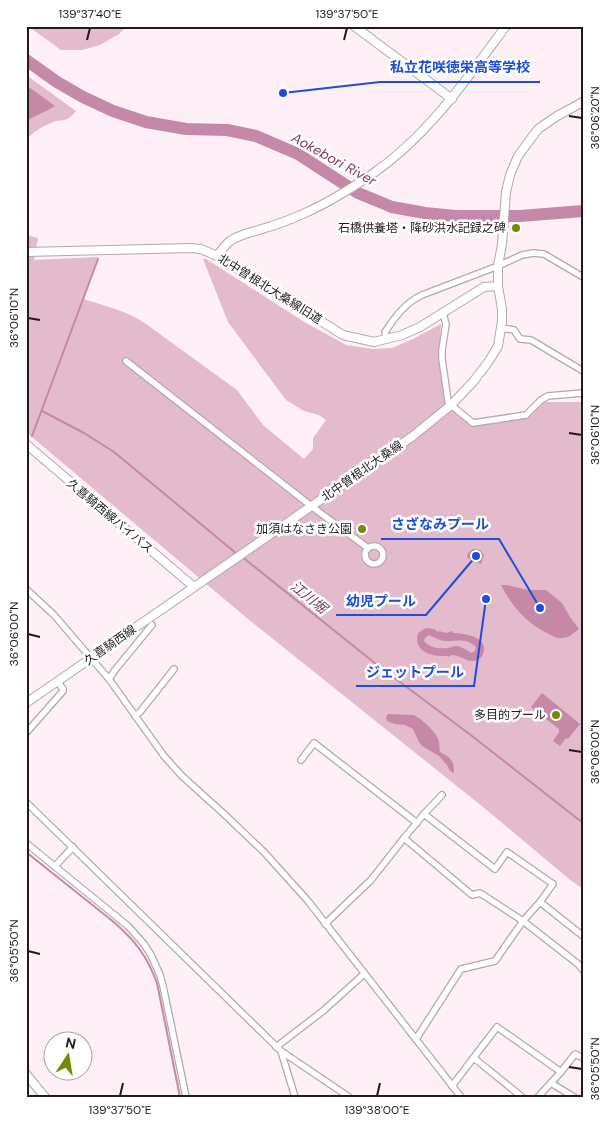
<svg xmlns="http://www.w3.org/2000/svg" width="609" height="1123" viewBox="0 0 609 1123" font-family="'DM Sans','Noto Sans JP',sans-serif">
<style>
.green{fill:#e4bacd}
.water{fill:#c688a7;fill-rule:evenodd}
.lines{fill:none;stroke-linecap:round;stroke-linejoin:round}
.stream{stroke:#c688a7;stroke-width:2}
.river{stroke:#c688a7;stroke-width:12}
.street-casing{stroke:#b5a7ad;stroke-width:8}
.secondary-casing{stroke:#b5a7ad;stroke-width:10}
.street{stroke:#fff;stroke-width:5.5}
.secondary{stroke:#fff;stroke-width:8}
.ticks{fill:none;stroke:#201b1d;stroke-width:2}
.poi-dot{fill:#718c06;stroke:#fff;stroke-width:2}
.labels{text-anchor:middle;dominant-baseline:central;stroke-width:5;stroke-linejoin:round;paint-order:stroke}
.poi-label{font-size:12px;fill:#201b1d;stroke:#fff;text-anchor:end}
.street-label{font-size:12px;fill:#201b1d;stroke:#fff}
.water-label{font-size:14px;font-style:italic;fill:#81365f;stroke:#fff}
.leader{fill:none;stroke:#1d4ed8;stroke-width:2}
.callout-dot{fill:#1d4ed8;stroke:#fff;stroke-width:2}
.callout-label{font-size:14px;text-anchor:middle;font-weight:bold;fill:#1d4ed8;stroke:#fff;stroke-width:5;stroke-linejoin:round;paint-order:stroke}
.neatline{fill:none;stroke:#201b1d;stroke-width:2}
.ticks-label{font-size:12px;text-anchor:middle;fill:#201b1d}
</style>
<rect width="100%" height="100%" fill="#fef0f6"/>
<!-- green -->
<g class="green">
<polygon points="28,26 127,26 119,34 100,45 82,50 61,50"/>
<path d="M26,75L76,111C64,125 64,117 51,123C42,126 33,133 26,139Z"/>
<path d="M26,235L38,238L34,260L98,257L83,299C105,306 128,311 146,324L237,390L263,425L304,459L313,449V438L326,420L319,415L304,411L286,400L274,384L228,322L203,259H206L306,323L346,345L373,349L392,348L413,339L441,324L439,354L444,401L473,425L527,418L545,402H583V889L569,879L488,811L248,619L26,432Z"/>
</g>
<!-- water -->
<g class="water">
<path d="M26,85L55,106C46,112 36,115 26,121Z"/>
<polygon points="473,549 480,550 484,555 481,564 480,564 474,560 469,559 467,557 468,553"/>
<path d="M501,585H507L528,590H546L562,603L570,617L579,629C574,633 569,638 562,638C558,639 554,637 551,635C528,625 512,607 501,585Z"/>
<path d="M426,628L434,629L438,632L439,631L446,633L452,631L453,633C464,633 490,637 483,654C481,658 479,660 474,661C467,662 460,655 452,655L448,657L447,656C432,657 413,652 418,633ZM429,635C434,637 438,640 444,641C456,642 465,637 476,647L475,651L471,653C467,650 461,646 456,646C453,646 450,648 447,648C439,649 430,648 424,641L425,638Z"/>
<polygon points="542,693 580,724 568,739 566,738 560,746 553,741 559,732 559,729 531,707"/>
<path d="M388,714L413,715C420,717 436,732 438,739C440,742 439,748 440,752C451,758 454,760 454,773L450,771L447,765L439,756L422,746L419,742L413,729L405,725L395,724L387,721L386,717Z"/>
</g>
<g class="lines">
<!-- stream -->
<g class="stream">
<polyline points="42,411 84,433 114,452 237,554"/>
<polyline points="32,436 98,259"/>
<polyline points="241,556 376,664 472,736 583,823"/>
<path d="M26,852L115,923C136,942 147,956 157,983L180,1097"/>
</g>
<!-- river -->
<polyline class="river" points="26,60 57,82 83,97 113,111 146,122 186,129 227,130 256,136 298,154 358,193 392,207 425,213 455,216 520,216 583,211"/>
<defs>
<g id="street">
<polyline points="443,313 446,324 442,350 442,359 448,401 451,405 473,423 526,415 541,400 548,396 583,393"/>
<polyline points="501,328 514,330 520,339 531,340 583,371"/>
<path d="M386,339L385,332C395,317 405,303 422,295L498,266L522,255L533,253L544,254L549,257L583,277"/>
<polyline points="126,361 315,509 368,548"/>
<circle cx="374" cy="555" r="9"/>
<polyline points="26,589 54,615 109,679 164,756 182,776 224,814 264,852 308,901 461,1097"/>
<polyline points="109,679 115,670 152,625"/>
<polyline points="135,716 140,712 174,669"/>
<polyline points="26,733 63,691 63,689 57,681"/>
<polyline points="301,760 314,743 417,823"/>
<polyline points="26,802 281,1051 349,1097"/>
<polyline points="424,814 442,795"/>
<polyline points="404,838 472,895 480,893 523,921 578,964 583,970"/>
<polyline points="26,843 128,926 144,944 151,955 160,975 163,986 186,1097"/>
<polyline points="55,866 73,847"/>
<polyline points="325,924 371,880 404,838 424,814 495,869 507,852 553,884 540,902"/>
<polyline points="416,1039 461,969 495,961 523,921 540,902 583,936"/>
<polyline points="276,1047 323,1011 364,974"/>
<polyline points="281,1051 295,1097"/>
<polyline points="474,1058 522,1097"/>
<polyline points="551,1083 574,1097"/>
<polyline points="452,1086 497,1027 561,1072"/>
<polyline points="538,1097 561,1072 575,1054 583,1058"/>
</g>
<g id="secondary">
<polyline points="354,26 452,99"/>
<polyline points="26,252 191,248 201,249 217,256 343,335 374,342 402,335 420,327 484,287 498,286"/>
<path d="M217,256C221,251 225,245 230,241C240,234 254,232 265,228C279,224 292,219 305,213C328,203 350,189 371,175C428,136 465,81 506,26"/>
<polyline points="26,444 194,587"/>
<polyline points="26,703 413,436 451,405 473,382 489,361 498,346 502,321 502,309 498,286 498,266 502,244 506,192 510,175 518,156 538,129 557,116 583,102"/>
<polyline points="26,1074 45,1097"/>
</g>
</defs>
<!-- street casing -->
<use href="#street" class="street-casing"/>
<!-- secondary casing -->
<use href="#secondary" class="secondary-casing"/>
<!-- street -->
<use href="#street" class="street"/>
<!-- secondary -->
<use href="#secondary" class="secondary"/>
</g>
<!-- ticks -->
<path class="ticks" d="M87,40L90,28M344,40L347,28M569,116L582,118M28,318L40,320M569,433L582,435M28,634L40,637M569,750L582,752M28,951L40,954M569,1067L582,1069M120,1096L123,1083M377,1096L380,1083"/>
<!-- markers -->
<g class="poi-dot">
<circle cx="516" cy="228" r="5"/>
<circle cx="362" cy="529" r="5"/>
<circle cx="556" cy="715" r="5"/>
</g>
<g class="labels">
<!-- poi labels -->
<g class="poi-label">
<text x="506" y="228">石橋供養塔・降砂洪水記録之碑</text>
<text x="352" y="529">加須はなさき公園</text>
<text x="546" y="715">多目的プール</text>
</g>
<!-- street labels -->
<g class="street-label">
<text transform="translate(270 289) rotate(32)">北中曽根北大桑線旧道</text>
<text transform="translate(362 471) rotate(-35)">北中曽根北大桑線</text>
<text transform="translate(110 516) rotate(40)">久喜騎西線バイパス</text>
<text transform="translate(110 645) rotate(-35)">久喜騎西線</text>
</g>
<!-- water labels -->
<g class="water-label">
<text transform="translate(334 159) rotate(29)">Aokebori River</text>
<text transform="translate(309 597) rotate(39)">江川堀</text>
</g>
</g>
<!-- callouts -->
<path class="leader" d="M283 93L380 82H540M540 608L499 539H381M476 556L426 615H336M486 599L474 686H356"/>
<g class="callout-dot">
<circle cx="283" cy="93" r="5"/>
<circle cx="540" cy="608" r="5"/>
<circle cx="476" cy="556" r="5"/>
<circle cx="486" cy="599" r="5"/>
</g>
<g class="callout-label">
<text x="460" y="72">私立花咲徳栄高等学校</text>
<text x="440" y="529">さざなみプール</text>
<text x="381" y="606">幼児プール</text>
<text x="415" y="677">ジェットプール</text>
</g>
<!-- border -->
<rect width="609" height="1123" fill="none" stroke="#ffffff" stroke-width="55"/>
<!-- north arrow -->
<g transform="translate(68 1056) rotate(12)"><circle r="24" fill="#ffffff" stroke="#a6a4a5"/>
<path d="M0-4L9 19L0 12L-9 19Z" fill="#718c06"/>
<text y="-8" font-size="14" font-weight="bold" text-anchor="middle" fill="#201b1d">N</text>
</g>
<rect x="28" y="28" width="554" height="1068" class="neatline"/>
<g class="ticks-label">
<text x="90" y="18">139°37'40"E</text>
<text x="347" y="18">139°37'50"E</text>
<text transform="translate(595 118) rotate(-90)" y="4">36°06'20"N</text>
<text transform="translate(14 318) rotate(-90)" y="4">36°06'10"N</text>
<text transform="translate(595 435) rotate(-90)" y="4">36°06'10"N</text>
<text transform="translate(14 634) rotate(-90)" y="4">36°06'00"N</text>
<text transform="translate(595 752) rotate(-90)" y="4">36°06'00"N</text>
<text transform="translate(14 951) rotate(-90)" y="4">36°05'50"N</text>
<text transform="translate(595 1069) rotate(-90)" y="4">36°05'50"N</text>
<text x="120" y="1114">139°37'50"E</text>
<text x="377" y="1114">139°38'00"E</text>
</g>
</svg>
